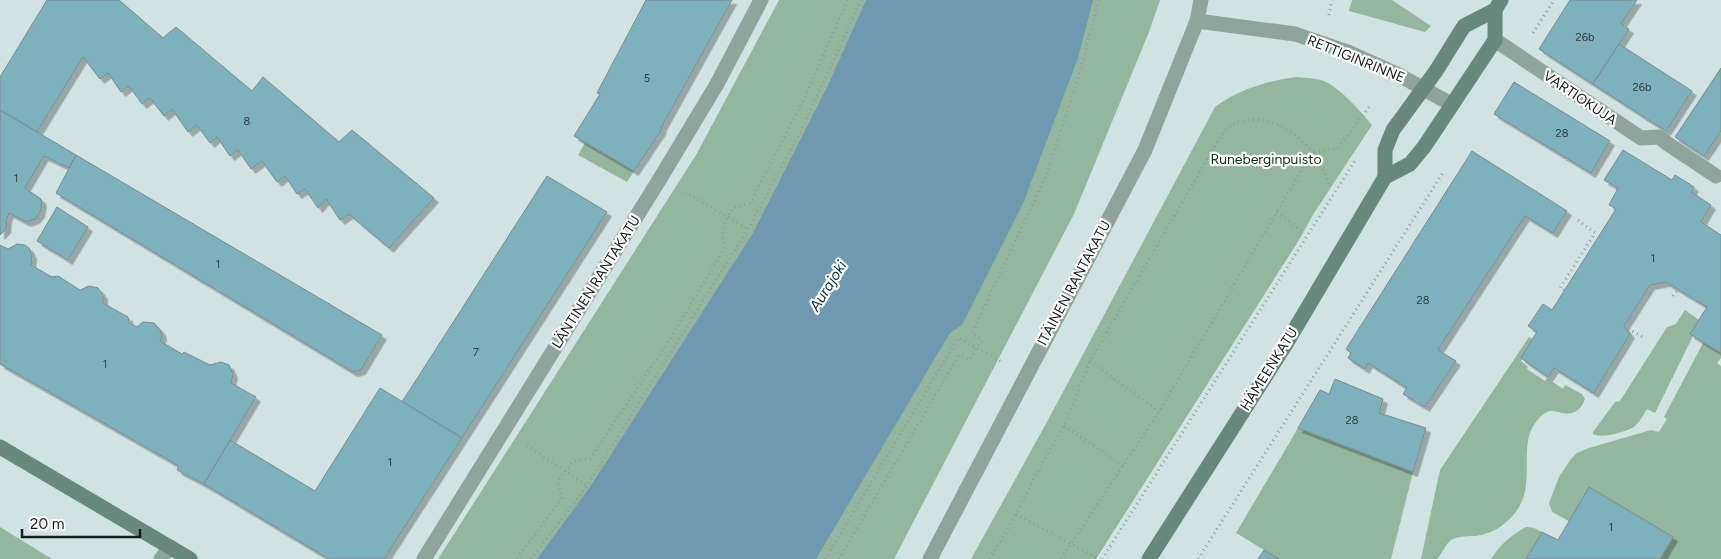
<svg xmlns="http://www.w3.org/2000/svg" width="1721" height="559" viewBox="0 0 1721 559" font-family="Figtree,sans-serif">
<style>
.green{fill:#95b69e}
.water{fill:#6f99b0}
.building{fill:#7db1bc;stroke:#7b8b8f;filter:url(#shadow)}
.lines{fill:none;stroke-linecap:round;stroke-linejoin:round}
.path{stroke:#8d9c9b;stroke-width:3;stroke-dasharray:1 4;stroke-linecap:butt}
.service{stroke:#8fa49d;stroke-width:15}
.minor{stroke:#8fa49d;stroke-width:15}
.secondary{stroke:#68877d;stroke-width:15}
.labels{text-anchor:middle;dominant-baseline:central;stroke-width:4.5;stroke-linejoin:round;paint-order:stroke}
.number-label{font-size:11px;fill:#2f4144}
.street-label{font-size:14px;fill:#151c1c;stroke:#fff}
.park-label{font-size:14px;fill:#04341a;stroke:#fff}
.water-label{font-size:15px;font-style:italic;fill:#0c3243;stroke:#fff}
</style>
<defs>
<filter id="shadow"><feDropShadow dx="4.5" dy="4.5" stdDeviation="0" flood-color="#0004"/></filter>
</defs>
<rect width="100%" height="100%" fill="#d0e3e2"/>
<!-- green -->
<g class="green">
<polygon points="779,0 1160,0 1149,32 1074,214 894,559 438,559 696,155"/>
<polygon points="1352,0 1392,0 1431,26 1425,32 1349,11"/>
<path d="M1296,77C1306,78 1319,78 1328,83C1345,93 1359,110 1372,125L1314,213L1299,240L1096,559H971L1048,420L1215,107C1239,89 1267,81 1296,77Z"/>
<polygon points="585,143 634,171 627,182 578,155"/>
<path d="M1685,310L1699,320L1690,334L1693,336L1655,413L1647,409C1643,415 1640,422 1635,426C1627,432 1602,439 1593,434V432L1615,402L1620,401L1667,327L1676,324Z"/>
<path d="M1529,337L1533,339L1521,361L1528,367L1527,369L1545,381L1547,378L1563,389L1565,385L1582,394L1585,399C1580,412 1572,416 1558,412C1557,412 1552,410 1551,411C1545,411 1539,418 1536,422C1518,444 1535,481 1519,507C1509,523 1495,533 1476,536C1469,536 1460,536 1453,539C1445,543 1443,553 1437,559H1421L1440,470Z"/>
<polygon points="1703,343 1721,353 1721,358 1717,363 1721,366 1721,559 1660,559 1673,537 1589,487 1569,521 1552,512 1549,503 1559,477 1571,459 1577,453 1589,448 1651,430 1659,432 1667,419 1664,417"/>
<polygon points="1298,428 1413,472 1391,559 1279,559 1236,533"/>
<polygon points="0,527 52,559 0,559"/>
<path d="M1526,527L1534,528L1542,532L1526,559H1491C1500,545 1511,535 1526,527Z"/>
</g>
<!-- water -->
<polygon class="water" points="866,0 1093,0 1078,58 1024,201 962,325 950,333 816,559 537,559 590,487 753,233 828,85"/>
<!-- building -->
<g class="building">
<polygon points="47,0 119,0 163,38 176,27 252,91 263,77 339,142 352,130 434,198 389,248 349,214 340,220 326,199 318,208 305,189 297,194 285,176 277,182 262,161 251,169 238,150 230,156 217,137 210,143 197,125 188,132 172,109 164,116 150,98 142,104 129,86 121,92 108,73 100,79 83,57 37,132 0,110 0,77"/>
<polygon points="646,0 732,0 661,128 662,129 634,171 574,136 600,94 597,93"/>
<polygon points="1570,0 1637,0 1621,24 1629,29 1593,84 1539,49"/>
<polygon points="1619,44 1692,91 1666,131 1593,84"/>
<polygon points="1721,68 1721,131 1704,156 1675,137"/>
<polygon points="1514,82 1610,141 1591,173 1494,114"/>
<polygon points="0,110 76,155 69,168 44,156 25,188 41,199 42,203 40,213 35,219 26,222 9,213 7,218 6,229 0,235"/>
<polygon points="1623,150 1672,180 1675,175 1694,187 1691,192 1711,205 1701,222 1721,235 1721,353 1690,334 1707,307 1666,282 1650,285 1624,326 1630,334 1594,393 1554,368 1548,377 1521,358 1537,332 1528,326 1543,304 1552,310 1616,209 1609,205 1618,188 1604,180"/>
<polygon points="1472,151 1567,211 1553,233 1525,216 1438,350 1456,361 1425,407 1403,394 1407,388 1368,363 1365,369 1348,358 1351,353 1346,349"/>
<polygon points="76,155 382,335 361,370 353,372 56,193"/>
<polygon points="547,176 607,212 462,438 402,402"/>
<polygon points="57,207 88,227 68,260 37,241"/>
<polygon points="17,244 25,245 29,248 32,255 31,265 52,277 58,276 80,290 89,286 98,288 103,295 103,303 128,317 129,323 137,327 143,322 154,323 161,331 162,336 160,341 182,354 184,352 210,365 221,362 229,365 233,374 231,383 256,397 204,484 177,470 179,466 0,364 0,245 8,249"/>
<polygon points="1335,379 1383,399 1379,413 1426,428 1413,472 1298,428 1320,390 1329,394"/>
<polygon points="380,388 462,438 384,559 329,559 204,484 230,440 315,491"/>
<polygon points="1589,487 1673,537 1660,559 1526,559 1542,532 1558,540"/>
<polygon points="1264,550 1279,559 1258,559"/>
</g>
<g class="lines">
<!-- path -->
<g class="path">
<polyline points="1329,15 1332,0"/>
<polyline points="1533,33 1554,0"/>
<polyline points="685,192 748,229"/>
<polyline points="1277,212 1303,232"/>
<polyline points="1564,290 1560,288 1595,233 1578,220"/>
<polyline points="1673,296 1678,289"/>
<polyline points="1624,326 1644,338"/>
<polyline points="1090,361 1159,412"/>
<polyline points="1064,426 1124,466"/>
<polyline points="527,445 587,486"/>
<polyline points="1016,514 1099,559"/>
<path d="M517,559L562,498L558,481L572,462L590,459L673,334L725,247C721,227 722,226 733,208L750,203L804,99L848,0"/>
<polyline points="531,559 587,486 748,229 800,133 861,0"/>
<polyline points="825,559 958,338 1002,362"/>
<polyline points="839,559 959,355 969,360 982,340 972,333 1046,176 1078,79 1099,0"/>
<path d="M990,559L1016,514L1041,465L1064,426L1090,361L1220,137C1223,134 1226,129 1230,126C1259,109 1294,129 1312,152C1320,162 1325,175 1331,186"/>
<polyline points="1061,559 1159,412 1312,152 1338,148 1370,106"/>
<polyline points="1102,559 1356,159"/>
<polyline points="1198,559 1444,171"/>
</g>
<!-- service -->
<g class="service">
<polyline points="1668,144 1716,176"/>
<polyline points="161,559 170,547"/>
</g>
<!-- minor -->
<g class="minor">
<polyline points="1197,21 1295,34 1348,52 1397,74 1451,104"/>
<polyline points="1495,40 1641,138 1659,137 1668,144"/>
<polyline points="424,559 661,177 717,84 761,0"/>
<polyline points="930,559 1145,150 1197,21 1201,0"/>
</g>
<!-- secondary -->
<g class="secondary">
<polyline points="1385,177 1385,150 1393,130 1436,71 1464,26 1495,10 1501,0"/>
<polyline points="0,447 190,559"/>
<polyline points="1149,559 1286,344 1385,177 1410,164 1424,147 1495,40 1495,10"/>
</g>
</g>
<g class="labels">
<!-- number labels -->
<g class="number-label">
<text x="1585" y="37">26b</text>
<text x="647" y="78">5</text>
<text x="1642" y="87">26b</text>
<text x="247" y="121">8</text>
<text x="1562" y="133">28</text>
<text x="16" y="178">1</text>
<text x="1653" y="258">1</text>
<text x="218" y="264">1</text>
<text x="1423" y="300">28</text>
<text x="476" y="352">7</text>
<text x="105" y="364">1</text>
<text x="1352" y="420">28</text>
<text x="390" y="462">1</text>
<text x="1611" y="527">1</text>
</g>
<!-- street labels -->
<g class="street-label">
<text transform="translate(1356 59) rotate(22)">RETTIGINRINNE</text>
<text transform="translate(1580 98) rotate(34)">VARTIOKUJA</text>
<text transform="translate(596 282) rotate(-58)">LÄNTINEN RANTAKATU</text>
<text transform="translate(1074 283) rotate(-62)">ITÄINEN RANTAKATU</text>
<text transform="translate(1269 369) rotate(-58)">HÄMEENKATU</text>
</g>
<!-- park labels -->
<g class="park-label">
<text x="1266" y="159">Runeberginpuisto</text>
</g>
<!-- water labels -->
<g class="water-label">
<text transform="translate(828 286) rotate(-58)">Aurajoki</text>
</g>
</g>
<!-- scale -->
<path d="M22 529v8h118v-8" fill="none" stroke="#151c1c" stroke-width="2.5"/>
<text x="30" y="529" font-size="15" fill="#151c1c" stroke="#ffffff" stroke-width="4" paint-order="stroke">20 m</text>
</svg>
